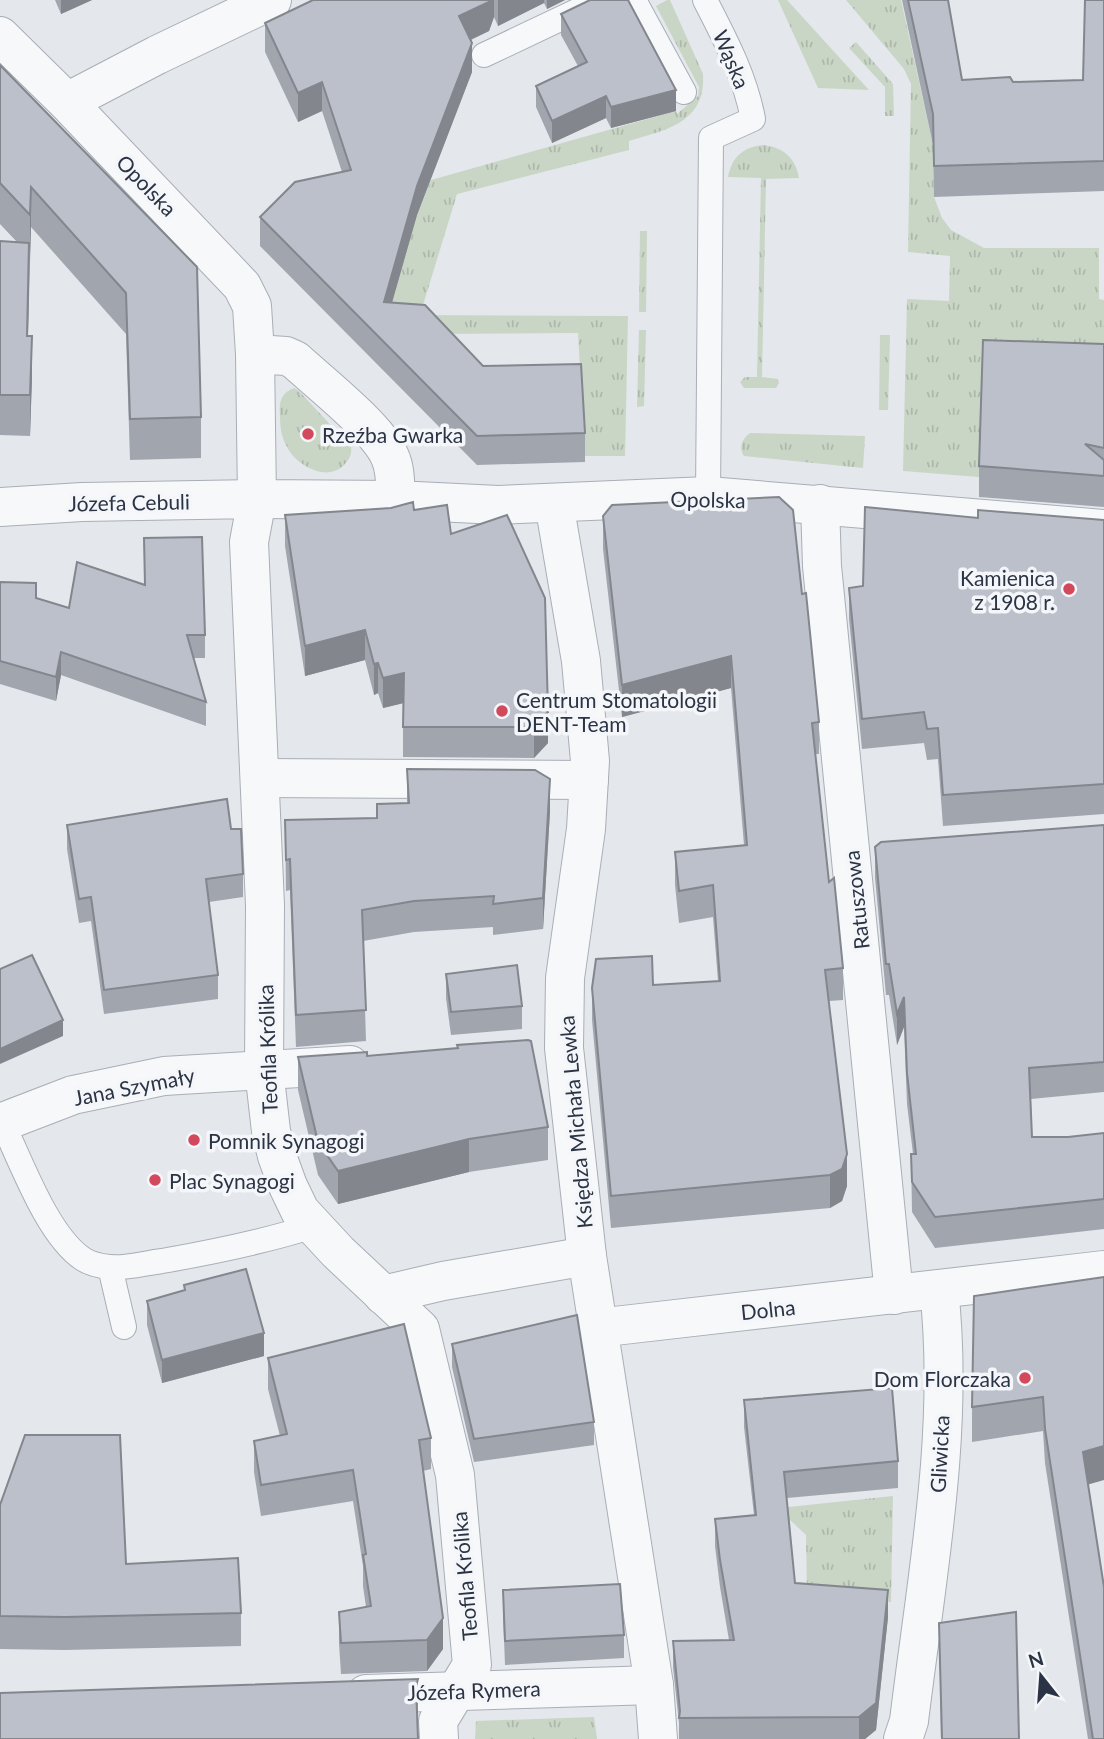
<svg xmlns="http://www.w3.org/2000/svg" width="1104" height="1739" viewBox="0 0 1104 1739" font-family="Lato,sans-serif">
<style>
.grass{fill:url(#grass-tufts)}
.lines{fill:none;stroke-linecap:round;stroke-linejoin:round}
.service-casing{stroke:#a9aeb7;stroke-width:26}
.minor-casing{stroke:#a9aeb7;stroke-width:40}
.service{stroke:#f7f8fa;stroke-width:24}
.minor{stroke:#f7f8fa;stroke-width:38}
.wall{fill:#a1a5ae}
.shaded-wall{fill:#83868d}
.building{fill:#bbc0ca;stroke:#83868d;stroke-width:2}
.poi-dot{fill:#d1495b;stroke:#f4f6f9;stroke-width:2.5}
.labels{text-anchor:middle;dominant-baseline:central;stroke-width:7;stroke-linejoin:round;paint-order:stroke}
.street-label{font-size:21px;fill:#2b3445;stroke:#f4f6f9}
.poi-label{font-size:21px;fill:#2b3445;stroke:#f4f6f9;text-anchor:start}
</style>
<defs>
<pattern id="grass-tufts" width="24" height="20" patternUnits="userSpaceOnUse" patternTransform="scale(1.75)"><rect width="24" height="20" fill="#c9d6c5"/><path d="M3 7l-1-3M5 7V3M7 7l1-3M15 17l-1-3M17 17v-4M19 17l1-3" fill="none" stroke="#adb8ab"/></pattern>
</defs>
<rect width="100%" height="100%" fill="#e4e7ec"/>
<!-- grass -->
<g class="grass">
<path d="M667,0H670L703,74C706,123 666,130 629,141V150L457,194L420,315L628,316L625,456H585L578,333L425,334L384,331L417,215L431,180L676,111L677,114L698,96L699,87L656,6Z"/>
<polygon points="778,0 787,0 869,90 818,88"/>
<polygon points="846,0 901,0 933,145 934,197 942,218 951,230 984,248 1099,248 1099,299 1104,300 1104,375 979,477 903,471 907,299 949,301 950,256 908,252 911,84 904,69"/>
<polygon points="856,42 893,84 894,116 885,116 885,87 849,48"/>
<path d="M763,145C783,147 796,158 799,178L766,179L762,377L778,379L779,383L776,388H744L740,382L745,377H757L761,178L728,177C732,157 743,147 763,145Z"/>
<polygon points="640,231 647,231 646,312 639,312"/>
<polygon points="639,330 646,330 644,406 637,407"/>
<polygon points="880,335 890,335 888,410 879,410"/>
<path d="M294,388L299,391L351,447C352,455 349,460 343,466C326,482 296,465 287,447C281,437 280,426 280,415C279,402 281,393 294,388Z"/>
<path d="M750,433L865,436L863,468L744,456C738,448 742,439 750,433Z"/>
<polygon points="893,1496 891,1602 807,1598 806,1535 790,1520 778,1517 779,1508"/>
<polygon points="594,1717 597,1739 475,1739 476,1721"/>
</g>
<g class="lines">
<defs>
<g id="service">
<polyline points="634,0 684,92"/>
<path d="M705,0C725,39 745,76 753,119L711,138L708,496"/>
<polyline points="484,55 600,0"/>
<path d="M2,1122C21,1161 47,1235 83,1259C89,1263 101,1266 109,1267C125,1269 145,1263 162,1261C213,1252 264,1242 313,1226"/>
<polyline points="110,1267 124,1327"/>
</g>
<g id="minor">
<polyline points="0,36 67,102 242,286 252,306 255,354"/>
<polyline points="67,102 157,55 272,0"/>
<path d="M396,500C395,486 396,470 390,457C379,429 319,382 295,360L286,356L255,354L257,499L396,500L498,505L708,496L1104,529"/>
<polyline points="554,503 581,661 590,761 586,829 565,978 564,1048 587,1256 654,1685 658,1739"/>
<polyline points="820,504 822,566 894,1295"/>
<polyline points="0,507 82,502 257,499 249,542 265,905 264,1070 271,1131 277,1156 288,1186 300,1211 338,1252 420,1329 455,1475 472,1665 438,1721 439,1739"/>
<polyline points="261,778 589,780"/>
<polyline points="0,1123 73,1095 164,1076 350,1065"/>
<polyline points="383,1295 443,1281 587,1256"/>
<polyline points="597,1328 1104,1270"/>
<polyline points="366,1694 654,1685"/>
<path d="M903,1739L909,1721C926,1580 955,1431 939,1290"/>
</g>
</defs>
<!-- service casing -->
<use href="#service" class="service-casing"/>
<!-- minor casing -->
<use href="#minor" class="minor-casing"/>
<!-- service -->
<use href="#service" class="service"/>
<!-- minor -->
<use href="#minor" class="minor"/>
</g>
<!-- wall -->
<g class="wall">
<polygon points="55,0 92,0 61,14"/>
<polygon points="313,0 565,0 547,9 544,3 498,26 494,17 489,31 471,40 472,72 417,215 392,302 483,366 585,433 585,462 477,465 260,246 260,217 342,172 322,111 298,122 265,52 265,23"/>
<polygon points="902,0 948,0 962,80 1013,82 1083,80 1104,0 1104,191 934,197 933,145"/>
<polygon points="561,14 676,111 611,128 606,118 552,143 536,107 536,86 578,66 561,35"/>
<polygon points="0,65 201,417 201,458 130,460 126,334 31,227 28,336 32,376 30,436 0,435 0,241 17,242 0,224"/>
<polygon points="1104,344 1104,507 979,497 979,466"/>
<polygon points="414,510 451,534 548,743 534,758 403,757 403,703 383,708 378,693 374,695 365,660 305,676 285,546 285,515"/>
<polygon points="603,516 802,594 819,722 819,754 815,754 829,882 843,968 843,1000 829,1001 847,1186 842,1201 830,1208 611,1228 592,1020 592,988 718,981 713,917 679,923 675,885 675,852 744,845 731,688 622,717 603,549"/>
<polygon points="978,518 1104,520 1104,814 943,826 938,759 927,760 924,743 862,749 849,619 849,588 863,586"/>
<polygon points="0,582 36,598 69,608 205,635 205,658 194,658 206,702 206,726 61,675 56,701 0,684"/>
<polygon points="407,769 550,811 543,929 493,935 493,927 414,932 363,941 366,1041 296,1047 290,890 286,891 285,820 377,818 377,804 407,803"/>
<polygon points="67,825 231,829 243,874 243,897 209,902 218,975 218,999 104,1014 91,921 79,923 67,849"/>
<polygon points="1104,825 1104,1092 1031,1099 1032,1137 1068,1137 1104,1133 1104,1229 935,1248 912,1212 911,1154 913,1154 907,1104 904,1027 897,1045 889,995 886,995 875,878 875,847"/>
<polygon points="446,974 522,1006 522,1029 451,1035 446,998"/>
<polygon points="367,1056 548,1127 548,1160 469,1172 338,1204 318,1175 298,1090 298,1057"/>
<polygon points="1104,1277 1088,1484 1104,1739 1088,1739 1045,1463 1043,1431 972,1442 972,1407"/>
<polygon points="184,1285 264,1356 162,1383 147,1325 147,1301 184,1291"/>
<polygon points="452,1344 594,1422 594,1445 474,1462 452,1367"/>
<polygon points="268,1358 431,1438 431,1469 423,1471 443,1649 427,1671 341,1674 339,1643 339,1612 366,1607 363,1586 363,1566 353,1501 261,1516 254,1472 254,1441 280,1436 268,1389"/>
<polygon points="744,1400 898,1461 898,1488 787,1498 795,1583 888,1617 876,1730 865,1739 679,1739 679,1723 673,1668 673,1641 729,1640 720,1587 715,1546 715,1519 754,1515 744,1427"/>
<polygon points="0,1505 126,1564 241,1613 241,1646 65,1650 0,1649"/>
<polygon points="503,1590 624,1635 624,1658 505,1665 503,1613"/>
<polygon points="939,1623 1019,1739 941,1739"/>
</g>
<!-- shaded-wall -->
<g class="shaded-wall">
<polygon points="61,0 92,0 61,14"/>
<polygon points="489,0 494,0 494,17 489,31 459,45 459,16"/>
<polygon points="498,0 544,0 544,3 498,26"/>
<polygon points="547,0 565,0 547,9"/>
<polygon points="472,43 472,72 417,215 384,331 384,302 417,186"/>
<polygon points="322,82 322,111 298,122 298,93"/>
<polygon points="676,90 676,111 611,128 611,107"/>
<polygon points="606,96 606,118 552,143 552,121"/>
<polygon points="31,187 31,227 30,256 30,215"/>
<polygon points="29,243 29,283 27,376 27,336"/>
<polygon points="32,336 32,376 30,436 30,395"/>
<polygon points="365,630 365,660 305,676 305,646"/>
<polygon points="61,652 61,675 56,701 56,677"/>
<polygon points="731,656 731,688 622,717 622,685"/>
<polygon points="378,663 378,693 374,695 374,664"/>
<polygon points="404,673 404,703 383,708 383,678"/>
<polygon points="548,712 548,743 534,758 534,727"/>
<polygon points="550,779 550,811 543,929 543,898"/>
<polygon points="904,997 904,1027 897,1045 897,1014"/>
<polygon points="63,1020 63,1036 0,1064 0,1049"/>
<polygon points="469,1139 469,1172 338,1204 338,1171"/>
<polygon points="847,1154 847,1186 842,1201 830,1208 830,1175"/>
<polygon points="264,1333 264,1356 162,1383 162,1360"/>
<polygon points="1104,1446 1104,1480 1083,1486 1083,1452"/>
<polygon points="888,1590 888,1617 876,1730 865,1739 859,1739 859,1717"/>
<polygon points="443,1618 443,1649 427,1671 427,1640"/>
<polygon points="418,1679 418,1715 416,1686"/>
</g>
<!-- building -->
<g class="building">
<polygon points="313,0 489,0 489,2 459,16 472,43 417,186 384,302 425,305 483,366 581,364 585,433 477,436 260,217 295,182 351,170 322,82 298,93 265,23"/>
<polygon points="590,0 628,0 676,90 611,107 606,96 552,121 536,86 587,62 561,14"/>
<polygon points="908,0 948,0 962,80 1010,77 1013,82 1083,80 1085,0 1104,0 1104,161 934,166 933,114"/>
<polygon points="0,65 197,267 201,417 130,419 126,293 31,187 30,215 0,183"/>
<polygon points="0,241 29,243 27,336 32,336 30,395 0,395"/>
<polygon points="983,340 1104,344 1104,448 1085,444 1104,460 1104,476 979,466"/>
<polygon points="779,497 793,510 802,594 806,593 819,722 812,723 829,882 834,878 843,968 825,970 847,1154 842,1169 830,1175 611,1196 592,988 596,959 652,956 653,985 720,981 713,885 679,891 675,852 747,845 731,656 622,685 603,516 612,505"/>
<polygon points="413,502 414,510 447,505 451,534 507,515 545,598 548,712 534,727 403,727 404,673 383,678 378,663 374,664 365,630 305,646 285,515 391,508"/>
<polygon points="865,507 978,518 978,510 1104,520 1104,784 943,795 938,728 927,729 924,712 862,719 849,588 863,586"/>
<polygon points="202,537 205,635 187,635 206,702 61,652 56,677 0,661 0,582 36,583 36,598 69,608 77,562 145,585 144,538"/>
<polygon points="407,769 535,770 550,779 543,898 493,904 494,896 414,901 362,910 366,1010 296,1015 290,859 286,860 285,820 377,818 377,804 409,803"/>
<polygon points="227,799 231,829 241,829 243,874 206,879 218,975 104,990 91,897 79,899 67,825"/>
<polygon points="1104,825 1104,1062 1029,1068 1032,1137 1068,1137 1104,1133 1104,1199 935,1217 912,1182 911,1154 916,1154 907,1073 904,997 897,1014 889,964 886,964 875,847 881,842"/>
<polygon points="32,955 63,1020 0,1049 0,969"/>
<polygon points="517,965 522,1006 451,1012 446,974"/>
<polygon points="528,1040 531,1041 548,1127 469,1139 338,1171 318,1142 298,1057 367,1052 367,1056 458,1048 457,1045"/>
<polygon points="246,1269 264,1333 162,1360 147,1301 185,1290 184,1285"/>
<polygon points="1104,1277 1104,1446 1083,1452 1104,1587 1104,1739 1093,1739 1045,1429 1043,1397 972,1407 974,1296"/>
<polygon points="577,1315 594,1422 474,1439 452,1344"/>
<polygon points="404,1324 431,1438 419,1440 443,1618 427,1640 341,1643 339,1612 371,1606 363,1555 366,1554 353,1470 261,1485 254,1441 287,1434 268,1358"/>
<polygon points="892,1388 898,1461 784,1472 795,1583 888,1590 876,1703 859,1717 679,1718 680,1711 673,1641 734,1640 720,1560 715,1519 756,1515 744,1400"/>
<polygon points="25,1435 120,1435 126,1564 238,1558 241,1613 65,1617 0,1616 0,1505"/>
<polygon points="620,1584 624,1635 505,1641 503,1590"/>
<polygon points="1016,1612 1019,1739 942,1739 939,1623"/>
<polygon points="418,1679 416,1686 418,1739 0,1739 0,1693"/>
</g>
<!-- markers -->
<g class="poi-dot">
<circle cx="308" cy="434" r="7"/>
<circle cx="1069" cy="589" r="7"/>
<circle cx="502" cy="711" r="7"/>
<circle cx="194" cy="1140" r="7"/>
<circle cx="155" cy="1180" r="7"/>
<circle cx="1025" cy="1378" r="7"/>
</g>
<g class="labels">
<!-- street labels -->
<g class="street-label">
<text transform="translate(732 59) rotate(67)">Wąska</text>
<text transform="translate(147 185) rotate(46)">Opolska</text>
<text transform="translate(708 499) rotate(1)">Opolska</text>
<text transform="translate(129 502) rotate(-1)">Józefa Cebuli</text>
<text transform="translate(856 900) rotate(-96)">Ratuszowa</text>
<text transform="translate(267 1049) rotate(-92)">Teofila Królika</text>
<text transform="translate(134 1086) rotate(-11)">Jana Szymały</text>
<text transform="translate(575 1122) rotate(-95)">Księdza Michała Lewka</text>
<text transform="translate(768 1309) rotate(-6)">Dolna</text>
<text transform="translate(939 1454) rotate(-87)">Gliwicka</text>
<text transform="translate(464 1576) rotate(-95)">Teofila Królika</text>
<text transform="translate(474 1690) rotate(-2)">Józefa Rymera</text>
</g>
<!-- poi labels -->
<g class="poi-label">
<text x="322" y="434">Rzeźba Gwarka</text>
<text x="1055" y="577" text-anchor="end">Kamienica<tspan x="1055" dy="24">z 1908 r.</tspan></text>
<text x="516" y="699">Centrum Stomatologii<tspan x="516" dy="24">DENT-Team</tspan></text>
<text x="208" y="1140">Pomnik Synagogi</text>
<text x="169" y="1180">Plac Synagogi</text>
<text x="1011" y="1378" text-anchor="end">Dom Florczaka</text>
</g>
</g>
<!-- north arrow -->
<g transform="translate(1041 1676) rotate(343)" stroke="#f4f6f9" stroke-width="5" paint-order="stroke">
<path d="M0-5L12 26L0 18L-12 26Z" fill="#2b3445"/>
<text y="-10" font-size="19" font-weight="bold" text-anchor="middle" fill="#2b3445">N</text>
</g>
</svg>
